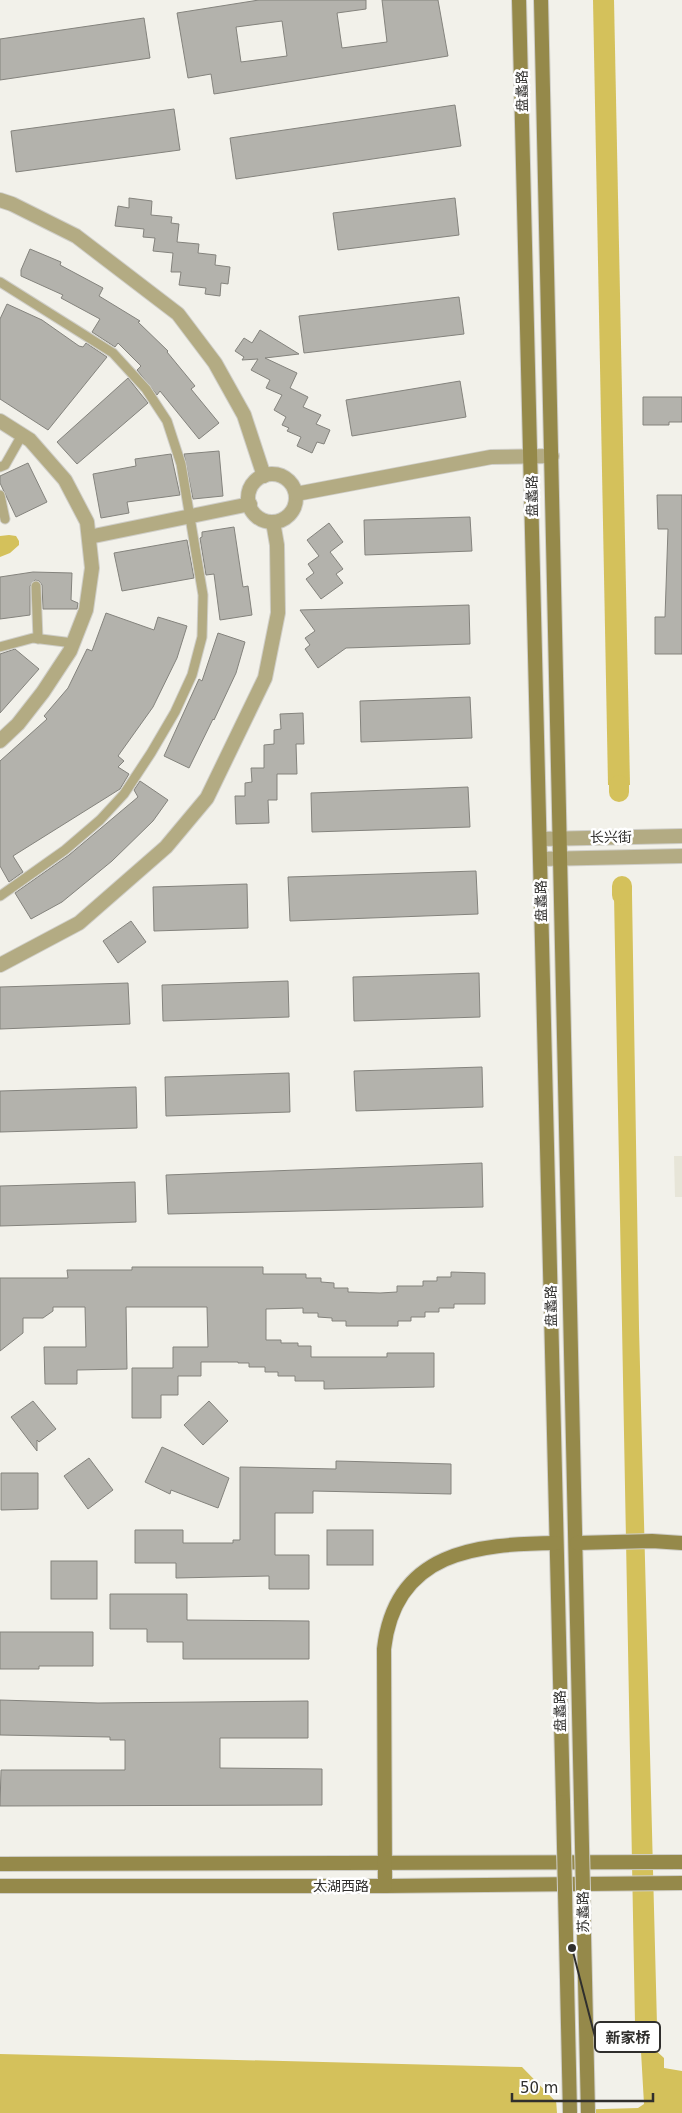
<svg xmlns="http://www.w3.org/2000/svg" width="682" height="2113" viewBox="0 0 682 2113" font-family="'DejaVu Sans','Noto Sans SC',sans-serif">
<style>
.built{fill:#e7e5d8}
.water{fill:#d4c15b}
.pier{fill:#f2f1ea}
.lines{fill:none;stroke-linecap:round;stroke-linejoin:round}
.canal{stroke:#d4c15b;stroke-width:20}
.building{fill:#b3b2ac;stroke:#84837d;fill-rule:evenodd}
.service-casing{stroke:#cfcec8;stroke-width:11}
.minor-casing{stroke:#cfcec8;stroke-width:16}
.tertiary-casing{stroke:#cfcec8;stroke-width:16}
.secondary-casing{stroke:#cfcec8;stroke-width:16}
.service{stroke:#b3ab83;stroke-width:9}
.minor{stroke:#b3ab83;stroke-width:14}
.tertiary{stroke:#b3ab83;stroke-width:14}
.secondary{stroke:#95894a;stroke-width:14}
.secondary-bridge-casing{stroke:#cfcec8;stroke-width:16;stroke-linecap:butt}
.secondary-bridge{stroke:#95894a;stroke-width:14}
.labels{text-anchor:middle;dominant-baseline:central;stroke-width:5;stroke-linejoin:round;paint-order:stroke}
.street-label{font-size:14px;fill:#302f2d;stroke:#fff}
.leader{fill:none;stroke:#302f2d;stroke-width:2}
.callout-dot{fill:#302f2d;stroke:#fff;stroke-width:2}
.callout{fill:#fff;stroke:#302f2d;stroke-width:2}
.callout-label{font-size:15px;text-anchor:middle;font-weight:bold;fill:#302f2d}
</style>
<rect width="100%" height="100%" fill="#f2f1ea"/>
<!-- built -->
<polygon class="built" points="674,1156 682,1156 682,1197 675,1197"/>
<!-- water -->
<g class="water">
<polygon points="593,0 614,0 630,785 608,785"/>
<polygon points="9,535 16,536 19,541 19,545 10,553 0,557 0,536"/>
<polygon points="632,894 639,1328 657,2025 652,2034 652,2047 664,2058 664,2068 682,2071 682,2113 0,2113 0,2054 522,2067 561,2107 568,2110 638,2108 644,2104 640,2034 635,2024 614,895"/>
</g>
<!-- pier -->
<polygon class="pier" points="556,2099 563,2105 569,2107 596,2107 596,2113 557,2113"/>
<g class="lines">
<!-- canal -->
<g class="canal">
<polyline points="619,792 619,785"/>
<polyline points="622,886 622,895"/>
</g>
</g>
<!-- building -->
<g class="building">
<path d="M259,0H366V9L337,13L342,48L387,42L382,0H438L448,56L214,94L211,74L188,78L177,13ZM282,21L287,56L241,62L236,27Z"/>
<polygon points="144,18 150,58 0,80 0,39"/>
<polygon points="455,105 461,146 236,179 230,138"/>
<polygon points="174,109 180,150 16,172 11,131"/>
<polygon points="129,198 152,201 151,215 172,217 171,223 179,224 177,242 199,244 198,253 216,255 215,265 230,267 228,284 221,283 220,296 205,294 206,288 179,285 181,272 171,272 173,253 153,251 155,238 143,237 144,229 115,226 118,206 129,208"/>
<polygon points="455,198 459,235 338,250 333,213"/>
<polygon points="30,249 61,262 60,265 103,288 99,296 140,321 138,322 168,351 167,352 195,386 191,389 219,423 199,439 160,391 157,395 137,370 141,366 118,343 115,347 92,332 100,319 61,298 63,295 21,276 21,270"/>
<polygon points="459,297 464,334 304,353 299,316"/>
<polygon points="7,304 42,320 79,346 83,347 86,343 107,357 48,430 0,399 0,319"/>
<polygon points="260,330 299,354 265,358 297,373 290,388 308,397 303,407 321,415 316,424 330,430 324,444 317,442 312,453 297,446 301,437 287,431 289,428 282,425 286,417 274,410 282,395 266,388 270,380 251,370 258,359 242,360 244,357 235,351 244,338 252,343"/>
<polygon points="128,378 148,403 77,464 57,442"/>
<polygon points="460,381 466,417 352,436 346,400"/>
<polygon points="643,397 682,397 682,422 669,422 669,425 643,425"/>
<polygon points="219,451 223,496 193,499 184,454"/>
<polygon points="171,454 180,495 127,502 129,513 101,518 93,474 136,466 135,459"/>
<polygon points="28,463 47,502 16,517 0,483 0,476"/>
<polygon points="657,495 682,495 682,654 655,654 655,617 665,617 668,529 658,529"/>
<polygon points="470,517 472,551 365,555 364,520"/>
<polygon points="329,523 343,542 330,552 343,569 336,574 343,583 321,599 306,579 314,573 308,564 319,556 307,540"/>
<polygon points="234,527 243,587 248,586 252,615 220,620 214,574 206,575 200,538 202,537 202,532"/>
<polygon points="187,540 194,578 122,591 114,553"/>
<polygon points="33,572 72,573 71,600 78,603 77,609 43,609 42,585 39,581 35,580 30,586 30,615 0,619 0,577"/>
<polygon points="469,605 470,644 346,648 318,668 305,649 310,645 305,638 315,631 300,610"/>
<polygon points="106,613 154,630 158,617 187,626 177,658 153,707 118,756 124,761 118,767 129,774 120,789 13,856 23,872 9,882 0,866 0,761 47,719 44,716 68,688 87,649 92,651"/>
<polygon points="218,633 245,642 236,673 214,720 213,719 189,768 164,756 199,679 202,681"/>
<polygon points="15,649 39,669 0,713 0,654"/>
<polygon points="470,697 472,738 361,742 360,701"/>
<polygon points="303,713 304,744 296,744 297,774 277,774 277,800 268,800 269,823 236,824 235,796 245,796 245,783 252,782 251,768 264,768 264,745 274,744 274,730 281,729 280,714"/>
<polygon points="140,781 168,800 153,821 112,861 62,902 31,919 15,893 69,855 138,797 134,790"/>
<polygon points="468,787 470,827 312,832 311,793"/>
<polygon points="476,871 478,914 290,921 288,877"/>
<polygon points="247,884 248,928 154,931 153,887"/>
<polygon points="131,921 146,942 118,963 103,941"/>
<polygon points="479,973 480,1017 354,1021 353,977"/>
<polygon points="288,981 289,1017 163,1021 162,985"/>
<polygon points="128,983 130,1024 0,1029 0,987"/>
<polygon points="482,1067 483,1107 356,1111 354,1071"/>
<polygon points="289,1073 290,1112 166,1116 165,1077"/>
<polygon points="136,1087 137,1128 0,1132 0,1091"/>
<polygon points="482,1163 483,1207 168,1214 166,1175"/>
<polygon points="135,1182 136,1222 0,1226 0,1186"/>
<polygon points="132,1267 263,1267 263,1274 306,1274 306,1278 321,1278 321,1282 334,1283 334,1288 348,1288 348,1292 380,1293 397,1292 397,1286 423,1286 423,1281 437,1281 437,1277 451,1277 451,1272 485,1273 485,1304 454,1304 454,1308 439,1308 439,1312 425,1312 425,1317 411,1317 411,1321 398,1321 398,1326 346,1326 346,1321 332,1321 332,1318 318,1317 318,1313 303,1313 303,1308 266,1309 266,1340 281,1340 281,1343 298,1343 298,1346 311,1346 311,1357 387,1357 387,1353 434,1353 434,1387 324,1389 324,1381 295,1381 295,1376 278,1376 278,1372 265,1372 265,1367 249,1367 249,1363 238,1363 238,1362 201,1362 201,1376 178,1376 178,1395 161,1395 161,1418 132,1418 132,1368 173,1368 173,1347 208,1347 207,1307 126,1307 127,1369 77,1370 77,1384 45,1384 44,1347 86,1347 85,1307 53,1307 53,1311 43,1318 23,1318 23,1333 0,1351 0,1278 68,1278 67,1270 132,1270"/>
<polygon points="33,1401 56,1429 39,1442 37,1440 37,1451 11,1417"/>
<polygon points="209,1401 228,1421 203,1445 184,1425"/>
<polygon points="162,1447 229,1478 218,1508 171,1490 170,1494 145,1482"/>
<polygon points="89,1458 113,1490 88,1509 64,1476"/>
<polygon points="336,1461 451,1464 451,1494 313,1491 313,1513 275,1513 275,1555 309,1555 309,1589 269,1589 269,1576 176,1578 176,1563 135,1563 135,1530 183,1530 183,1543 233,1543 233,1540 240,1540 240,1467 336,1469"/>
<polygon points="1,1473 38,1473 38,1509 1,1510"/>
<rect x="327" y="1530" width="46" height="35"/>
<rect x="51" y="1561" width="46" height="38"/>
<polygon points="110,1594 187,1594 187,1620 309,1621 309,1659 183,1659 183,1642 147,1642 147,1629 110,1629"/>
<polygon points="0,1632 93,1632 93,1666 39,1666 39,1669 0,1669"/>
<polygon points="0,1700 98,1703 308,1701 308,1738 220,1738 220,1768 322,1769 322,1805 0,1806 1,1770 125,1770 125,1740 110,1740 110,1737 0,1735"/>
</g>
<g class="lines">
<defs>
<g id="service">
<polyline points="0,282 113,353 146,389 167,421 181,464 203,595 202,637 192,675 175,712 151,753 124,794 100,820 65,850 0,896"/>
<polyline points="0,467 5,465 22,435"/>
<polyline points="0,495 5,519"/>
<polyline points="36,586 38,639"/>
<polyline points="0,647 33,638 73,643"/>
</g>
<g id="minor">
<polyline points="0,200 12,204 76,236 178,314 215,363 244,415 264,476"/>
<polyline points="0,421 30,440 65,480 87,522 92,568 86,610 70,651 43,692 18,724 0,741"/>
<circle cx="272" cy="498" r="24"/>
<polyline points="296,494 491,457 552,456"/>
<polyline points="89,537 250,504"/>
<polyline points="0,965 79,923 166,847 207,798 265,678 278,613 277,545 273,522"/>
</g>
<g id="tertiary">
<polyline points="540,839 682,836"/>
<polyline points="540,859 682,856"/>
</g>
<g id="secondary">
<polyline points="519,0 563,1802"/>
<polyline points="541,0 581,1802"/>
<polyline points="577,1543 652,1541 682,1543"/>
<polyline points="0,1864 682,1862"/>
<polyline points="0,1886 385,1886 682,1883"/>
<path d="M385,1886L384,1649C395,1551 477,1544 556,1543"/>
</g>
</defs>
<!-- service casing -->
<use href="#service" class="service-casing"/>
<!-- minor casing -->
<use href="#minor" class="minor-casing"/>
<!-- tertiary casing -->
<use href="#tertiary" class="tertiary-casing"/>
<!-- secondary casing -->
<use href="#secondary" class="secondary-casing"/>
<!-- service -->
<use href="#service" class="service"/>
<!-- minor -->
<use href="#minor" class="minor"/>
<!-- tertiary -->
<use href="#tertiary" class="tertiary"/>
<!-- secondary -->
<use href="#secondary" class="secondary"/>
<defs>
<g id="secondary-bridge">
<polyline points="563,1802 570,2113"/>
<polyline points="581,1802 588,2113"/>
</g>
</defs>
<!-- secondary-bridge casing -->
<use href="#secondary-bridge" class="secondary-bridge-casing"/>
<!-- secondary-bridge -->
<use href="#secondary-bridge" class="secondary-bridge"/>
</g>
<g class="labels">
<!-- street labels -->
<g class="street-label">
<text transform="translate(522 91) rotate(-91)">盘蠡路</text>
<text transform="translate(532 496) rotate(-91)">盘蠡路</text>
<text transform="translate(611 837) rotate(-1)">长兴街</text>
<text transform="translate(541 901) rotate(-91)">盘蠡路</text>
<text transform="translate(551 1306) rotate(-91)">盘蠡路</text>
<text transform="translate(560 1711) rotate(-91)">盘蠡路</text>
<text x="341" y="1886">太湖西路</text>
<text transform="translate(583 1912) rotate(-91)">苏蠡路</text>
</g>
</g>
<!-- callouts -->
<path class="leader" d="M572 1948L595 2037"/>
<circle class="callout-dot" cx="572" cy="1948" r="5"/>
<rect class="callout" x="595" y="2022" width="65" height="30" rx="5"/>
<g class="callout-label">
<text x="628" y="2043">新家桥</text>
</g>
<!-- scale -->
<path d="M512 2093v8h141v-8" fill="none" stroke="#302f2d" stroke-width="2.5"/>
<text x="520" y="2093" font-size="15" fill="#302f2d" stroke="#ffffff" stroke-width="4" paint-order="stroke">50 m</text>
</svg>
